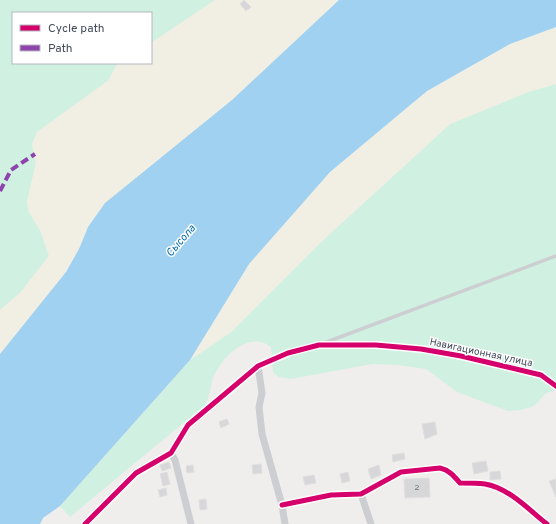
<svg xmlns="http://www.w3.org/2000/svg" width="556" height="524" viewBox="0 0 556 524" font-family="Overpass,sans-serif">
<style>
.green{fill:#d0f0e1}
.sand{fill:#f1efe3}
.water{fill:#a1d1f0}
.building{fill:#d7d7d9;stroke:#e0dfe0}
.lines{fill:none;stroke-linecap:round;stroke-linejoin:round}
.service{stroke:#ccced1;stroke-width:3.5}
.minor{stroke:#ccced1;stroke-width:7}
.quiet{stroke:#8e44ad;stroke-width:4;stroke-dasharray:8 4;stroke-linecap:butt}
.cycleway-casing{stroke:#fff;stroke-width:8}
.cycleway{stroke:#d6006c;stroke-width:5}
.labels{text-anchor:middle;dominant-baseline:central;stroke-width:3;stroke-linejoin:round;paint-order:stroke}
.number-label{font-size:8px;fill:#6a707c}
.street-label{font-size:10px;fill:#444c5b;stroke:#fff}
.water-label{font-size:11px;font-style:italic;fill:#026bb0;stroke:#fff}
</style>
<rect width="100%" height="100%" fill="#efeeed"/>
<!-- green -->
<g class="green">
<polygon points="0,0 215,0 151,43 151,13 13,13 13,63 120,63 116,66 109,80 37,133 32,144 36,163 27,202 29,212 41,232 49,256 20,293 0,310"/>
<path d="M556,84V390L546,393L534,406L521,410L508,411L457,392L426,369L397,365L372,364L291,379L279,377L273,372L271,347C248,329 219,359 212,381C210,390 210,396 205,405L70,517L60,506L190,360L231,332L321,242L450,124L528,92Z"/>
</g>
<!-- sand -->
<g class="sand">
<polygon points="215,0 339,0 232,100 105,203 88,227 79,249 66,272 0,354 0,310 20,293 49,256 41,232 29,212 27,202 36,163 32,144 37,132 109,80 116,66 120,63 151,63 151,43"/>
<polygon points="556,27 556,84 528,92 450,124 321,242 231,332 190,360 249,264 330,172 427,91 510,44"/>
</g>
<!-- water -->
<polygon class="water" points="339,0 556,0 556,27 510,44 427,91 330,172 249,264 190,360 60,506 43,518 40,524 0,524 0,354 66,272 79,249 88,227 105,203 232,100"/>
<!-- building -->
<g class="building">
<polygon points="244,0 251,7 246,11 240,4"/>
<polygon points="227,419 229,424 221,428 219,422"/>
<polygon points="435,422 437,434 425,439 422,424"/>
<polygon points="404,453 405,459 393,462 392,455"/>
<polygon points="486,461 488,471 474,474 472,463"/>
<polygon points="169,462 171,468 162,471 160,465"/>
<polygon points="261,464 262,473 253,474 252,465"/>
<polygon points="193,465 194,472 187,473 186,466"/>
<polygon points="379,465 381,475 371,479 368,469"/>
<polygon points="500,471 501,479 490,480 490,472"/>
<polygon points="167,472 170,484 163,486 160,474"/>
<polygon points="348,472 350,481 342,483 340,474"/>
<polygon points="314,475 316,483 305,485 303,477"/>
<polygon points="429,478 430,497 405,498 404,479"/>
<polygon points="556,479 556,497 549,481"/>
<polygon points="166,488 167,495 160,497 158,490"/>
<polygon points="206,499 207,509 200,510 199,500"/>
</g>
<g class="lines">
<!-- service -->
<polyline class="service" points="324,343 556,256"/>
<!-- minor -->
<g class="minor">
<polyline points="258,366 262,393 259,407 262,434 282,505 285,524"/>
<polyline points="171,453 175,460 191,524"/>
<polyline points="361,494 371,524"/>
<path d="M282,505L331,495L361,494L401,472L440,468C449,470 454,476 460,483C468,483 477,483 485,484C509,488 529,510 547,524"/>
<polyline points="85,524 136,473 171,453 188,425 258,366 288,353 319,345 376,345 421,349 461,356 541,375 556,386"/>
</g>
<!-- quiet -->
<polyline class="quiet" points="0,191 11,170 35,154"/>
<defs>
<g id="cycleway">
<path d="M282,505L331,495L361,494L401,472L440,468C449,470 454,476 460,483C468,483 477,483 485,484C509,488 529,510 547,524"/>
<polyline points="85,524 136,473 171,453 188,425 258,366 288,353 319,345 376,345 421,349 461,356 541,375 556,386"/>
</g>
</defs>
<!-- cycleway casing -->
<use href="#cycleway" class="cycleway-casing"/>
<!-- cycleway -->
<use href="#cycleway" class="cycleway"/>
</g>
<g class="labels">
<!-- number labels -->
<g class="number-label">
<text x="417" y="488">2</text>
</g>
<!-- street labels -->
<g class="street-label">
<text transform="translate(481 353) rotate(12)">Навигационная улица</text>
</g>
<!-- water labels -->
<g class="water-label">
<text transform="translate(181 241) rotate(-49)">Сысола</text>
</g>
</g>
<!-- legend -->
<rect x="12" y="12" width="140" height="52" fill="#ffffff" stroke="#b4b7bd"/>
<rect x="20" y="25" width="20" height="6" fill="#d6006c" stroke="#b4b7bd"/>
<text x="48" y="32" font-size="12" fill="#444c5b">Cycle path</text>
<rect x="20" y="45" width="20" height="6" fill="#8e44ad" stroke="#b4b7bd"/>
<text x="48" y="52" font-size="12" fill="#444c5b">Path</text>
</svg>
